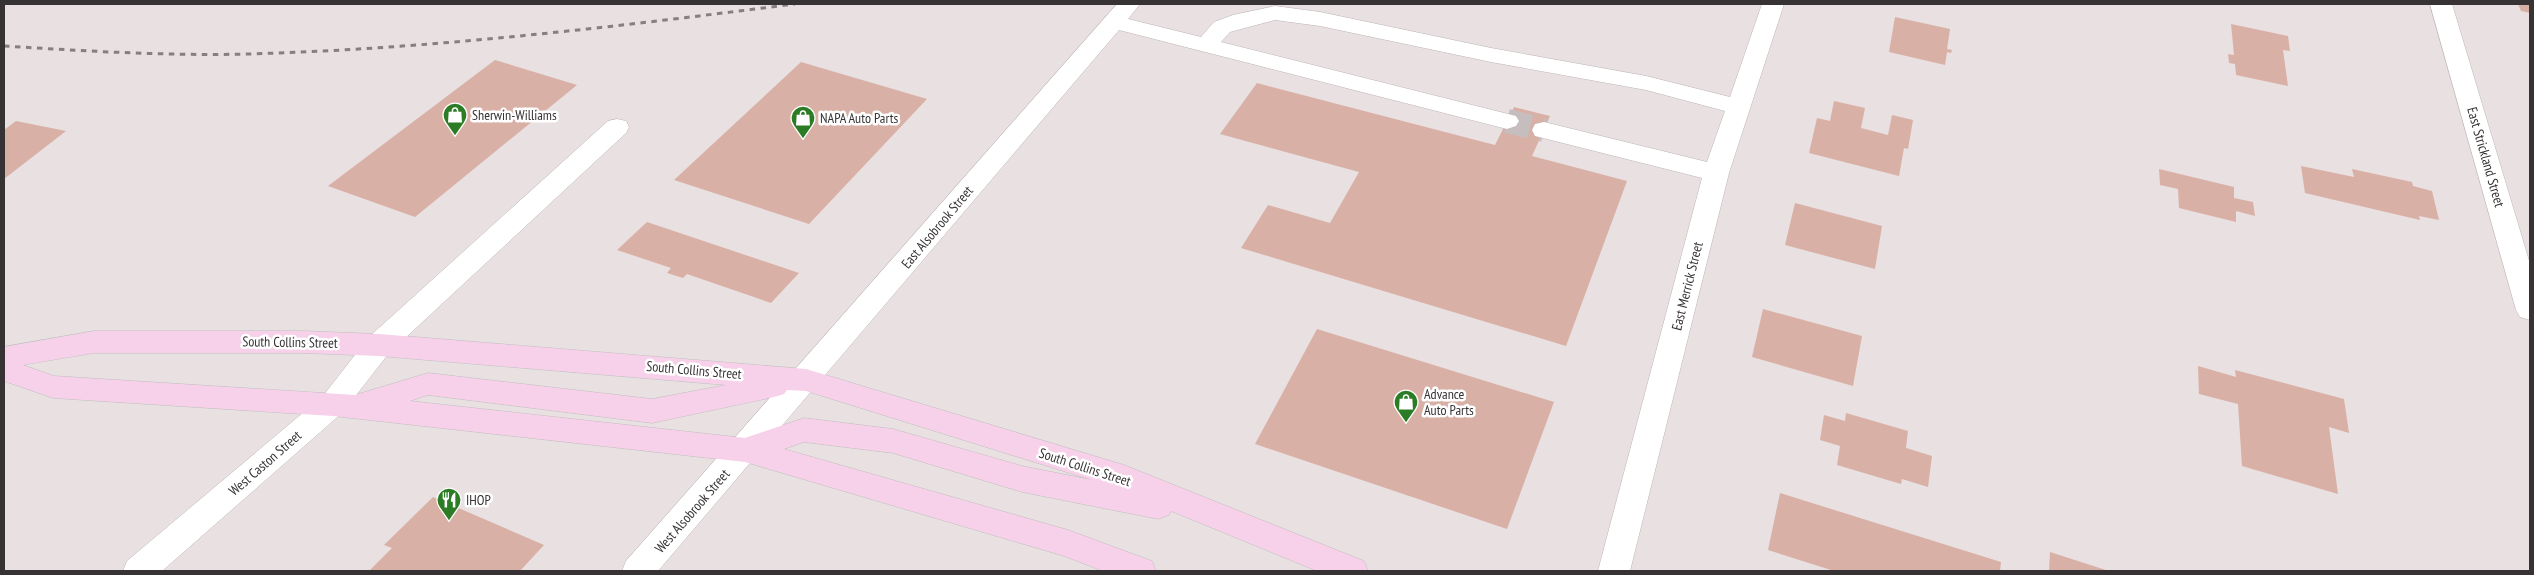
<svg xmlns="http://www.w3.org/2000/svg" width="2534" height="575" viewBox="0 0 2534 575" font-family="'PT Sans Narrow',sans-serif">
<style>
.building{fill:#d9b0a6}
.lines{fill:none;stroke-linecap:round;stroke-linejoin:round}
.minor-tunnel{stroke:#c5bdbe;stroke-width:24;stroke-dasharray:24 12;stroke-linecap:butt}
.minor-casing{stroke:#beb5b6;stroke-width:1}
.major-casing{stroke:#bfbebe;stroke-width:1}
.minor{fill:#fff;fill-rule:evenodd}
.major{fill:#f7d0e9;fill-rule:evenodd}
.rail{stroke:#857f80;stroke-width:3;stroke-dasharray:5.5 5.5;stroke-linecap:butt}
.labels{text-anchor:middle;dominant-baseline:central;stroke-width:5;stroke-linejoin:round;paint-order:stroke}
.poi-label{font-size:14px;fill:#373334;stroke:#fff;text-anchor:start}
.street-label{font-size:14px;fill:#373334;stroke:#fff}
</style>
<rect width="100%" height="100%" fill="#e9e0e1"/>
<!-- building -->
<g class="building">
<polygon points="2518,4 2530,4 2530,13 2521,11"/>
<polygon points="1895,17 1950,29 1947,49 1952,50 1951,53 1947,52 1945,65 1889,52"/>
<polygon points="2231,24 2288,36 2290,51 2283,50 2288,86 2236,75 2235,64 2229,63 2228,54 2234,55"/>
<polygon points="495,60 577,85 415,217 328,186"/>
<polygon points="801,62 927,99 809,224 674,180"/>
<polygon points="1257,83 1495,145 1514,107 1550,116 1532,156 1627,181 1566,346 1241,248 1268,205 1330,223 1359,172 1220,134"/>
<polygon points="1834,101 1865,108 1861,128 1888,135 1892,115 1913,120 1908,149 1904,148 1899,176 1809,153 1817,118 1830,121"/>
<polygon points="16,121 66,131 4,179 4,130"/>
<polygon points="2301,166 2354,177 2352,169 2412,182 2413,186 2432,191 2439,220 2419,216 2420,220 2305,193"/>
<polygon points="2159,169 2234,187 2234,198 2253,202 2255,216 2236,211 2236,222 2179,208 2178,189 2160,185"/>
<polygon points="1795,203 1882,226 1875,269 1785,245"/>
<polygon points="647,222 799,273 771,303 687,274 683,278 667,273 671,268 617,250"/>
<polygon points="1763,309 1862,336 1853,386 1752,357"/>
<polygon points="1317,329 1554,402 1507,529 1255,444"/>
<polygon points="2198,366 2236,377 2235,370 2344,399 2349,433 2329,427 2338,494 2242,466 2238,404 2199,394"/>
<polygon points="1846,413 1908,431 1906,448 1932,456 1928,487 1902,479 1901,484 1837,465 1840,446 1820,440 1824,415 1845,421"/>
<polygon points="1780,493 2001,562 2000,571 1834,571 1768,550"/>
<polygon points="433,497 544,545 520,571 369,571 392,548 384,545"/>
<polygon points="2050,552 2109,571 2049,571"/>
</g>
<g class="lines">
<!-- minor-tunnel -->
<polyline class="minor-tunnel" points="1507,121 1544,130"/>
<defs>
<g id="minor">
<polygon points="1117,4 1140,4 1128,19 1201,37 1214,22 1233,15 1275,6 1320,12 1491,48 1646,76 1730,97 1762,4 1784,4 1729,173 1630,571 1598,571 1702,178 1535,136 1532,130 1535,124 1544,122 1707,162 1725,111 1646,90 1491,62 1320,26 1275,20 1230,32 1221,42 1516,116 1519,121 1516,126 1507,129 1119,30 658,571 622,571 626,561"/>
<polygon points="2430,4 2452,4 2530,264 2530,320 2520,317 2516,310"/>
<polygon points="617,119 626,121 629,127 626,133 389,353 343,412 162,571 123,571 127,561 323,396 369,337 608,121"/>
</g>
<path id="major" d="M94,331H303L379,334L806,369L1124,465L1364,561L1368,571H1317L1171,511L1169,515L1158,519L1022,492L893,453L804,442L784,449L1068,530L1152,561L1156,571H1103L1064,556L745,462L333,416L53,398L4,381V347ZM94,353H303L379,356L726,385L652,399L428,373L355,395L54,376L23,365ZM787,390L806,391L1092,480L1022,466L893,429L804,418L745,438L410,401L428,395L652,423L774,397L784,394Z"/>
</defs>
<!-- minor casing -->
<use href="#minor" class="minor-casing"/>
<!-- major casing -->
<use href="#major" class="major-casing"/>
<!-- minor -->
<use href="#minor" class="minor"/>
<!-- major -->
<use href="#major" class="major"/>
<!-- rail -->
<path class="rail" d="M4,46C85,51 166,56 247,54C431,49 613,27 795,4"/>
</g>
<!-- icons -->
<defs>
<symbol id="shop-pin" viewBox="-11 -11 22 30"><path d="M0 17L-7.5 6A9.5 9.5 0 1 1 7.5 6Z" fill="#2c7c26" stroke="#fff"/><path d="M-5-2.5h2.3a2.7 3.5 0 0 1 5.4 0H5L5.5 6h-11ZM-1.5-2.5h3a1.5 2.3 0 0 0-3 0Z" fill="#fff"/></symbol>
<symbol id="restaurant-pin" viewBox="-11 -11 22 30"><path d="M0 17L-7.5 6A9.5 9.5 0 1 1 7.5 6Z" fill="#2c7c26" stroke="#fff"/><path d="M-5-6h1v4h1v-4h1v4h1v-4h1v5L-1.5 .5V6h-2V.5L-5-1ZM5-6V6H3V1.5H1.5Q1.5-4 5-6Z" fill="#fff"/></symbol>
</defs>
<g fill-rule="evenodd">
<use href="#shop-pin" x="441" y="101" width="28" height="38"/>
<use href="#shop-pin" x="789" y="104" width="28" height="38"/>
<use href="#shop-pin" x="1392" y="388" width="28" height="38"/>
<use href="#restaurant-pin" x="435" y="486" width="28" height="38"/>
</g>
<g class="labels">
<!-- poi labels -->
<g class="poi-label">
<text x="472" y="115">Sherwin-Williams</text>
<text x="820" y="118">NAPA Auto Parts</text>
<text x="1424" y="394">Advance<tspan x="1424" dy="16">Auto Parts</tspan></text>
<text x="466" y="500">IHOP</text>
</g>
<!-- street labels -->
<g class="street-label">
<text transform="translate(2486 157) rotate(74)">East Strickland Street</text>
<text transform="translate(937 227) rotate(-50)">East Alsobrook Street</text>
<text transform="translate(1687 286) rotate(-76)">East Merrick Street</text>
<text transform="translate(290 342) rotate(1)">South Collins Street</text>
<text transform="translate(694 370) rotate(5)">South Collins Street</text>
<text transform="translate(265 463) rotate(-41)">West Caston Street</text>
<text transform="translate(1085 467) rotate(18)">South Collins Street</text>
<text transform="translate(692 511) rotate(-49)">West Alsobrook Street</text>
</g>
</g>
<!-- border -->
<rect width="2534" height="575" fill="none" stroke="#373334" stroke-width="10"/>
</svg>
